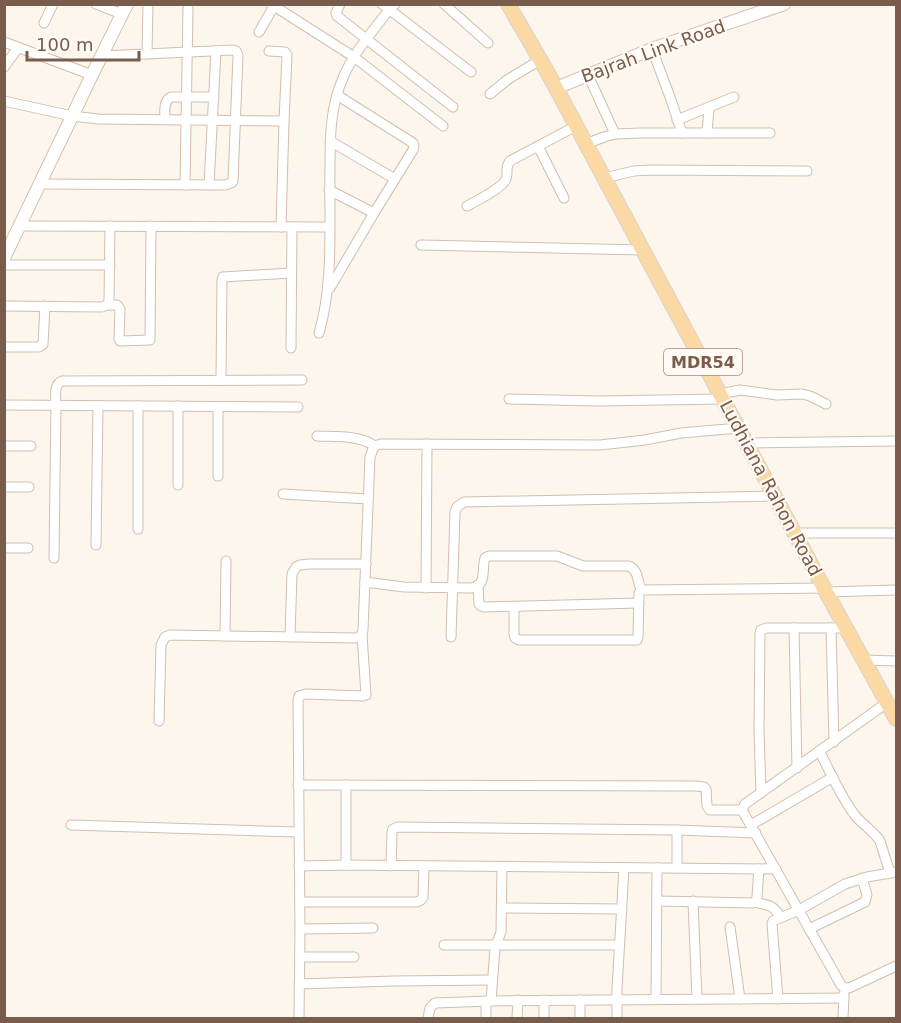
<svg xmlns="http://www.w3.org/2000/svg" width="901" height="1023" viewBox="0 0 901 1023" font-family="'DejaVu Sans',sans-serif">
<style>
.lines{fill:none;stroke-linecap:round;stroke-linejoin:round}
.street-casing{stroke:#d1beb0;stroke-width:11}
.secondary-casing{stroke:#d6c0b0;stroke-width:14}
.primary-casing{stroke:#dad1cd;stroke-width:16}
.street{stroke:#fff;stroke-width:9}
.secondary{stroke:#fff;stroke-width:12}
.primary{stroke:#fbd9a5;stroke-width:14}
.labels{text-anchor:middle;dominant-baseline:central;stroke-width:4.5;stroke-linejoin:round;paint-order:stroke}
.shield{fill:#fffaf3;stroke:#a28b7f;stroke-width:1.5}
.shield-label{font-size:16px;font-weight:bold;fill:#7a5c4d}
.street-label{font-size:18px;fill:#7a5c4d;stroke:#fffaf3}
</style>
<rect width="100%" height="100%" fill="#fdf6ec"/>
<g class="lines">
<defs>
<g id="street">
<polyline points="96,4 122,14"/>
<polyline points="271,4 354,57 443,126"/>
<polyline points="340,4 336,13 337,16 453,107"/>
<polyline points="382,4 471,72"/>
<polyline points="444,4 488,43"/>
<polyline points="44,23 53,4"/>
<polyline points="259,32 274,6"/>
<polyline points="4,42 92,75"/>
<polyline points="652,49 670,97 682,133"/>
<polyline points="269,51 285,52 287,55 284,121 281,227"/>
<polyline points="147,54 148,4"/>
<polyline points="4,67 18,48"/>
<polyline points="588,75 615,134"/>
<polyline points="490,94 507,80 540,60"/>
<polyline points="4,101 72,116 98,119 284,121"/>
<path d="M165,119C165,112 163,101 171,97H214"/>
<polyline points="677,120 734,97"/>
<polyline points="707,133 709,108"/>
<polyline points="330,141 395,179"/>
<polyline points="586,144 604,137 615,134 641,133 770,133"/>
<polyline points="538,146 564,198"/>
<polyline points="604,178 634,171 652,170 807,171"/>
<polyline points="39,184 225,185 231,183 233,181 238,55 236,51 233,50 102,56"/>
<polyline points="185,185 188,8"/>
<polyline points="209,185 216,51"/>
<polyline points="329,190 374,213"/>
<path d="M467,206C476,201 503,188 506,179C509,172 504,169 510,161L576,126"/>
<polyline points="19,226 329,227"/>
<polyline points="421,245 643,250"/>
<polyline points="4,265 110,265"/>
<polyline points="330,288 374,213 413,150 414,146 413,143 337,95"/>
<polyline points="107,305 117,305 120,309 119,339 120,341 150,340 151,226"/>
<polyline points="4,306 102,307 107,305 109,301 110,226"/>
<path d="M319,333C334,282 329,222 330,169C330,138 330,107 343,78C353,53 373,31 389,10L395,4"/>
<polyline points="4,347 39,347 43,344 45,306"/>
<polyline points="291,348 292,227"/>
<polyline points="221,380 222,280 223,277 291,273"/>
<polyline points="720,394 740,390 777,395 802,394 810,396 826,404"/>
<polyline points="509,399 598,401 723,399"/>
<polyline points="4,405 298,407"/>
<polyline points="178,406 178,485"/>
<path d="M317,436C333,437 362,435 374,446"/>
<polyline points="746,443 896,441"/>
<polyline points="4,446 31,446"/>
<polyline points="218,476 218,407"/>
<polyline points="4,487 29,487"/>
<polyline points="283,494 368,499"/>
<polyline points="138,529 138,406"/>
<polyline points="795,533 896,533"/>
<polyline points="96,545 98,406"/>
<polyline points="4,548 28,548"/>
<path d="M54,558L56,405C56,397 53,385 62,381L302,380"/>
<path d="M365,582L404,587L471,588C488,585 481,570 485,558L489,556H557L583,566H629C639,571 637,580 641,590"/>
<polyline points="478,585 479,604 481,606 484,607 639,603"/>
<polyline points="426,588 427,444"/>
<polyline points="826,592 896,590"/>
<polyline points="514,607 514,634 515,638 519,640 637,640 638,637 639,593 641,590 824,588"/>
<polyline points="794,628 797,768"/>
<polyline points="831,628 834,742"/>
<polyline points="225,636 226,561"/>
<polyline points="290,637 292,574 296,567 300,565 309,564 366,564"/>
<polyline points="451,637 455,512 457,507 464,502 775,496"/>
<polyline points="864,660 896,661"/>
<polyline points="888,702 745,804 742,810 841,985 844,988 849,988 896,966"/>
<polyline points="159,721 161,645 165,637 170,635 356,638 362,635 363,630 370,457 374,446 381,444 600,445 645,440 681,433 739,428"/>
<path d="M820,752C830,772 840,795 854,814C861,824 873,830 880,841L890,873"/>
<polyline points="298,785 696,786 704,787 706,789 707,806 710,810 742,810"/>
<polyline points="761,793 759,729 760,633 761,630 766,628 846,628"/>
<polyline points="71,825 298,832"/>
<polyline points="751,825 833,777"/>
<polyline points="346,865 346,785"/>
<polyline points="299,866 346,865 776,869"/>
<polyline points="391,866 392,832 393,829 398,827 677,830 756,833"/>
<polyline points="677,868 677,830"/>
<polyline points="657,901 753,903 756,902 757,897 759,869"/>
<polyline points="693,901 697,999"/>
<polyline points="300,902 417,902 421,900 423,897 424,866"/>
<path d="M754,902C766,905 774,904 780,917"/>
<polyline points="502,908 622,909"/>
<polyline points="730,927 740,999"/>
<polyline points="300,929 373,928"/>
<polyline points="809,929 865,902 867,895 862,878"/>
<polyline points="444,945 619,945"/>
<polyline points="300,957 354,957"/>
<polyline points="299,984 394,981 492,980"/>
<polyline points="656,999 657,868"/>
<polyline points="778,999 772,924 773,921 799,910 845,884 867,877 896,872"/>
<polyline points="544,1000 544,1018"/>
<polyline points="491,1001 495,948 501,932 502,867"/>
<polyline points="299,1018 300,929 298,701 299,696 306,694 363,696 366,695 362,635"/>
<polyline points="428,1018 430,1008 435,1003 491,1001 844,998"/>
<polyline points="486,1018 486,1001"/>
<polyline points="517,1018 518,1000"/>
<polyline points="580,1018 580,1000"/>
<polyline points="617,1018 617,989 624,868"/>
<polyline points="843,1018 844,994"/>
</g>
<g id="secondary">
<polyline points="556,88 652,49 784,4"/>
<polyline points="4,258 92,75 127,4"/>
</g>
<polyline id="primary" points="508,4 549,75 826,592 896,719"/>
</defs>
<!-- street casing -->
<use href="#street" class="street-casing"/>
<!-- secondary casing -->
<use href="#secondary" class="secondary-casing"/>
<!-- primary casing -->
<use href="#primary" class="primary-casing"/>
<!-- street -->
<use href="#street" class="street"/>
<!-- secondary -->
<use href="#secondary" class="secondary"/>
<!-- primary -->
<use href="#primary" class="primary"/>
</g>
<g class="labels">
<!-- shield labels -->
<rect class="shield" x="664" y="349" width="78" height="26" rx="4.5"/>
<g class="shield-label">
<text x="703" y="362">MDR54</text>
</g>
<!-- street labels -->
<g class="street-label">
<text transform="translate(653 51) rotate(-20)">Bajrah Link Road</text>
<text transform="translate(771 488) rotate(62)">Ludhiana Rahon Road</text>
</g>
</g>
<!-- border -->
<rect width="901" height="1023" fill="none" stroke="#7a5c4d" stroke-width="12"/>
<!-- scale -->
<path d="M27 51v9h112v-9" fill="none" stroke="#7a5c4d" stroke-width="3"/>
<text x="36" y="51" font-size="18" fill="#7a5c4d" stroke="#fffaf3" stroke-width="4.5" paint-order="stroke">100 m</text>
</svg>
